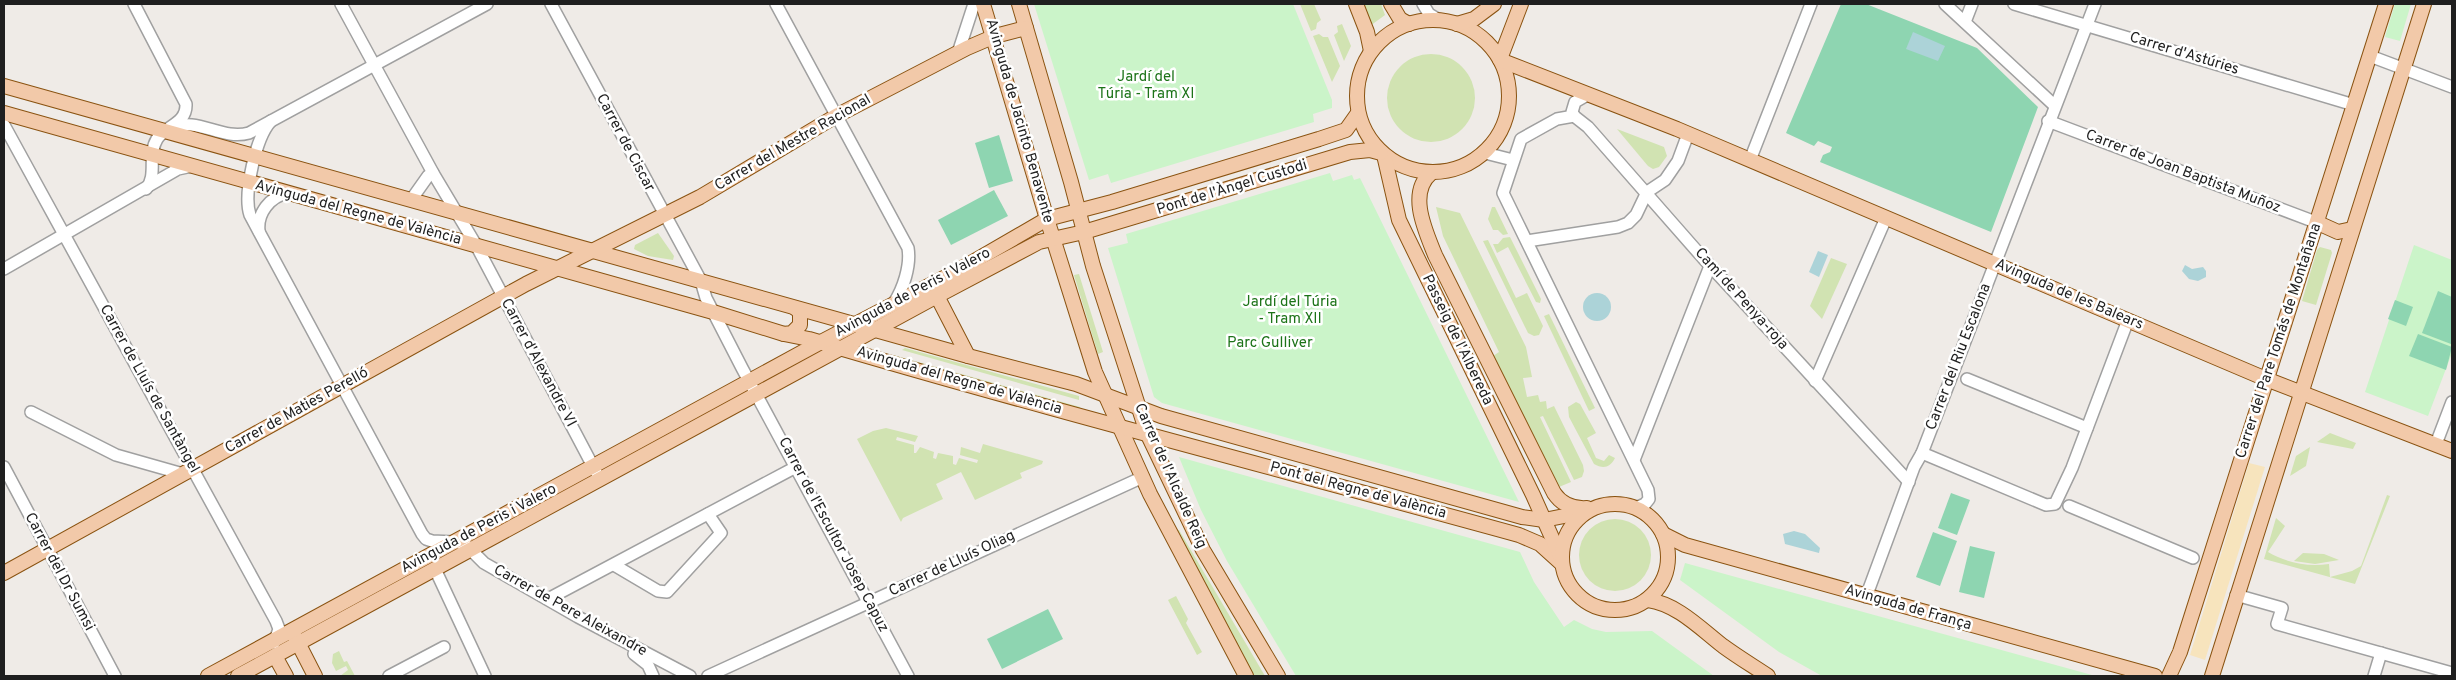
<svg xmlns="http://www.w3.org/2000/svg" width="2456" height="680" viewBox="0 0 2456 680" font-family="Overpass,sans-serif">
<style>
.grass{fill:#d1e3b2}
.sand{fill:#f7e4bd}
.park{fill:#cbf4c9}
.pitch{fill:#8ed5b1}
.water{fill:#acd3d8}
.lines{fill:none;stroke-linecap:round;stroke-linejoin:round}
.minor-casing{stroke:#a0a0a0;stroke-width:14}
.major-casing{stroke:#8a5311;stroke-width:16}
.minor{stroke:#fff;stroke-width:11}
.major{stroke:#f2c9a9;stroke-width:14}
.labels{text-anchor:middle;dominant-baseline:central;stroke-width:5;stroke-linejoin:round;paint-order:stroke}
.street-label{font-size:15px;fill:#1f1f1f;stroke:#fff}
.park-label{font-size:15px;fill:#1c7318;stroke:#fff}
</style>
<rect width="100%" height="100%" fill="#efebe7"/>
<!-- grass -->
<g class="grass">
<polygon points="1300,4 1314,4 1321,20 1317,23 1316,29 1311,31"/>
<polygon points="1362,4 1381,4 1385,15 1370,26"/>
<polygon points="1342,24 1351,46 1344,61 1334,35 1338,32 1337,26"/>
<polygon points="1319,34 1323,37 1328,37 1340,66 1332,82 1313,36"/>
<circle cx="1431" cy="98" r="44"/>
<polygon points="1617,129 1664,147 1667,156 1659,167 1653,169 1648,166"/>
<polygon points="1436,207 1460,213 1526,347 1532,377 1523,378 1527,397 1538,395 1540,402 1546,401 1547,409 1554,406 1583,465 1584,471 1582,477 1574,480 1543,416 1540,417 1571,482 1559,487 1493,356 1499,352 1443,236"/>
<polygon points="1492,207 1495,207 1508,234 1503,235 1498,230 1493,230 1488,219"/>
<polygon points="658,233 674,256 673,260 648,256 634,249 635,245"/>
<polygon points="1510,237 1541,299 1540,303 1536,302 1508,247 1497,253 1493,244 1498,244 1503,238"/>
<polygon points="1488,240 1516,298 1527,293 1543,326 1539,335 1534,336 1528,333 1483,241"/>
<polygon points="2320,247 2331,250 2332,253 2316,305 2302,301 2317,250"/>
<polygon points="1831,258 1847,264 1822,319 1810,306"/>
<polygon points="1079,274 1103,352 1098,354 1074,275"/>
<polygon points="1549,314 1595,408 1589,411 1544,316"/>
<polygon points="905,348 1079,396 1079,400 902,350"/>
<polygon points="893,355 1080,407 1081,410 890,356"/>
<path d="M1576,402L1580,404L1596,433L1587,438L1596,458L1604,461L1609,455L1615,458C1610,468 1603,469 1594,464L1569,417L1568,407Z"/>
<polygon points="886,428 918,436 915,442 897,437 896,440 914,445 914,453 916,453 920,447 934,452 933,458 936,459 938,453 953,456 953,464 956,465 959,458 977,463 978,460 960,455 961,447 980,453 983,444 1043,461 1042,464 1020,473 1022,478 975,500 961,472 936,484 943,499 903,518 901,522 857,439 873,431"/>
<polygon points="2330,433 2356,443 2353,449 2317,442"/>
<polygon points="2310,447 2306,466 2290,476 2296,456"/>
<path d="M2387,495L2390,496L2355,584L2264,559L2276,518L2285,526L2268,552C2287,563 2307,567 2329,564L2330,577L2352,571L2361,566Z"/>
<circle cx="1615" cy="555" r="36"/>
<polygon points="1177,530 1179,530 1265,676 1253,676"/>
<polygon points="2303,553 2324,554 2339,560 2315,564 2294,561"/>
<polygon points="1176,596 1188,619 1186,623 1202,652 1197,655 1168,600"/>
<polygon points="339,651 344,662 347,661 355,676 340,676 348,670 346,666 336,671 332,663 333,654"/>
</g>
<!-- sand -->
<polygon class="sand" points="2249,463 2265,467 2205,660 2190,655"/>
<!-- park -->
<g class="park">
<polygon points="1034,4 1293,4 1332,100 1332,108 1313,114 1314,122 1111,183 1108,174 1089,180"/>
<polygon points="2395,4 2411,4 2400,41 2385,37"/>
<polygon points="1330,173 1333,181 1352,175 1354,180 1360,178 1519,502 1162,403 1154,397 1108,248 1128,243 1126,234"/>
<polygon points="2414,245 2452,260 2452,353 2428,416 2365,392"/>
<polygon points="1179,457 1520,552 1534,582 1564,627 1574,620 1592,629 1606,632 1652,631 1714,676 1296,676 1227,561 1201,510"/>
<polygon points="1685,563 2092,675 2092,676 1822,676 1779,652 1680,580"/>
</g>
<!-- pitch -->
<g class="pitch">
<polygon points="1841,4 1866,4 1977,48 2038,107 1991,232 1820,162 1823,155 1830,152 1832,147 1818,141 1814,146 1786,133"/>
<polygon points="999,135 1013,181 989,188 975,143"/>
<polygon points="994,190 1008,216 951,245 938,220"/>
<polygon points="2438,291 2452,297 2451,344 2422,333"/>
<polygon points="2395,300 2413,307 2406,326 2388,319"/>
<polygon points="2418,334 2452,347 2446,370 2409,356"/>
<polygon points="1951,493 1970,500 1957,535 1938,528"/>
<polygon points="1933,532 1957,541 1940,586 1916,577"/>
<polygon points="1970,546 1995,552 1984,598 1959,592"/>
<polygon points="1048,609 1063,639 1002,669 987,639"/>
</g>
<!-- water -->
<g class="water">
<polygon points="1913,32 1945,46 1938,61 1906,49"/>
<polygon points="1818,251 1828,255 1819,277 1809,272"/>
<polygon points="2185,265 2192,269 2203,267 2206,271 2206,277 2198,281 2189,279 2182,271"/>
<circle cx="1597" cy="307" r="14"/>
<polygon points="1794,531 1805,534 1820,548 1819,553 1785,544 1783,534"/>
</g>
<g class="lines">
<defs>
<g id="minor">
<path d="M134,4L186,104C187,124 165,126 157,139C147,155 158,175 146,189"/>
<polyline points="341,4 433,173 476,245 596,472"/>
<polyline points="551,4 701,281 706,298 742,368 908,676"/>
<path d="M776,4L908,248C911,266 903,289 894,303"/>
<polyline points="1423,4 1429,14 1439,20"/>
<polyline points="1945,4 2054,105"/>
<polyline points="2014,4 2354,105"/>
<polyline points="1965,22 1972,4"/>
<polyline points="958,53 974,4"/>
<polyline points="2370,56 2452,87"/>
<polyline points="1574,116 1588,127 1703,258 1909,482"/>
<polyline points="1574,116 1557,119 1521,139 1503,193 1648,490 1649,499 1645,504 1636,508"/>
<polyline points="1574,116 1572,112 1575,102 1587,95"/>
<path d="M271,121C256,137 243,194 250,215L422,534L426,539L432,541L455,542L466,545L484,563L578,617L690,676"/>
<polyline points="2048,121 2318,223"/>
<polyline points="4,125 276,621 279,629 274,643"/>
<path d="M172,128C197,116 222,141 249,133L487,4"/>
<polyline points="1485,153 1513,160"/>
<polyline points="1750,160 1811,4"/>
<polyline points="411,200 428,176 433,173"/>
<path d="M259,231C257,213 270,197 287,193"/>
<polyline points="1527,241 1618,227 1628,223 1636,215 1647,192 1665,180 1678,161 1688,134"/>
<polyline points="4,269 178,169 192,166"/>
<polyline points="1967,379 2087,428"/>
<polyline points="1815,381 1886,218"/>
<polyline points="31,412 116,455 183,474"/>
<polyline points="2436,444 2452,402"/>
<polyline points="1922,453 2046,505 2055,504 2072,468 2128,320"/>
<polyline points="1634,460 1710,266"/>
<polyline points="4,467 115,676"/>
<polyline points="2069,506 2193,558"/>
<polyline points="614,565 658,591 667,592 721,533 708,514"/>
<polyline points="435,569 485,676"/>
<polyline points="2236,595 2282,608 2277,624 2452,673"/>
<polyline points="1866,597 1914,467 1922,453 2095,4"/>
<polyline points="548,599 796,467"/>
<polyline points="634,654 648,665 653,676"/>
<polyline points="389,676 444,647"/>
<polyline points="708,676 1143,477"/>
<polyline points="2374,676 2381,653"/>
</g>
<g id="major">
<polyline points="983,4 1047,219 1095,372 1150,494 1246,676"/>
<polyline points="1019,4 1071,182 1093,266 1147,433 1203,550 1278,676"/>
<polyline points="1356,4 1367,32 1371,51"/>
<polyline points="1391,4 1400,19 1409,24"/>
<circle cx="1433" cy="96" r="76"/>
<polyline points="1457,24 1474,19 1494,4"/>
<polyline points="1500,59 1521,4"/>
<polyline points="1500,60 1677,129 2266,379 2452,451"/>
<polyline points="4,86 968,356 1076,384 1161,416 1522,517 1544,520 1585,512"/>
<path d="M4,113L713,312L784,334L809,339C1045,409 1283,470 1519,535L1540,544L1561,563"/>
<polyline points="1384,155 1399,220 1533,495 1561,558"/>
<path d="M1431,173C1407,193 1426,232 1435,255L1554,493C1562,505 1573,509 1587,508"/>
<polyline points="2318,223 2338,232 2352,229"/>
<polyline points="929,291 937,296 968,356"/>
<polyline points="784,334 792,333 800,325 800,312 795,308"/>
<circle cx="1615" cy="557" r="53"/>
<polyline points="1663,534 1685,545 2155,676"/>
<polyline points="4,573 526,284 700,197 836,116 967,48 995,36 1026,28"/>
<path d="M1648,600C1677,604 1700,628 1723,646C1738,657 1753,666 1768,676"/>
<polyline points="295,637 315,676"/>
<polyline points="275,656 286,676"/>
<polyline points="208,676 821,342 959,270 1047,219 1112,202 1319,139 1346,130 1358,113"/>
<polyline points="238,676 937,296 1039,242 1084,232 1350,152 1370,150 1381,153"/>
<polyline points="2169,676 2180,652 2386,4"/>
<polyline points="2212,676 2424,4"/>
</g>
</defs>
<!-- minor casing -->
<use href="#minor" class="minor-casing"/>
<!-- major casing -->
<use href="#major" class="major-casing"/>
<!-- minor -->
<use href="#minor" class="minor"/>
<!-- major -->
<use href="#major" class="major"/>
</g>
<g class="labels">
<!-- street labels -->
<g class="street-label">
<text transform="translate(2184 54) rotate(17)">Carrer d'Astúries</text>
<text transform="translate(1019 121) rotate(74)">Avinguda de Jacinto Benavente</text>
<text transform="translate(625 143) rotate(62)">Carrer de Ciscar</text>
<text transform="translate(793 143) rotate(-30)">Carrer del Mestre Racional</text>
<text transform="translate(2183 172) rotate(21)">Carrer de Joan Baptista Muñoz</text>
<text transform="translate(1232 188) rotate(-17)">Pont de l'Àngel Custodi</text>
<text transform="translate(358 213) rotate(15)">Avinguda del Regne de València</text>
<text transform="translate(913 293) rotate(-28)">Avinguda de Peris i Valero</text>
<text transform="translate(2069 295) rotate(23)">Avinguda de les Balears</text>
<text transform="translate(1741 299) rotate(48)">Camí de Penya-roja</text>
<text transform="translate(1457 340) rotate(64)">Passeig de l'Albereda</text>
<text transform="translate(2279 341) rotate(-72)">Carrer del Pare Tomás de Montañana</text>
<text transform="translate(1959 357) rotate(-69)">Carrer del Riu Escalona</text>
<text transform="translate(538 363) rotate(62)">Carrer d'Alexandre VI</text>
<text transform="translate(959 381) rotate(16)">Avinguda del Regne de València</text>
<text transform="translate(149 389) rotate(61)">Carrer de Lluís de Santàngel</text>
<text transform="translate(297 411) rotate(-29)">Carrer de Maties Perelló</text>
<text transform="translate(1170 476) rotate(66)">Carrer de l'Alcalde Reig</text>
<text transform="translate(1358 491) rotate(15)">Pont del Regne de València</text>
<text transform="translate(479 529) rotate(-28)">Avinguda de Peris i Valero</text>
<text transform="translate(833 535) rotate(62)">Carrer de l'Escultor Josep Capuz</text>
<text transform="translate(952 564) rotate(-25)">Carrer de Lluís Oliag</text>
<text transform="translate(59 572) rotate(62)">Carrer del Dr Sumsi</text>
<text transform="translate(1908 608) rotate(16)">Avinguda de França</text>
<text transform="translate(570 611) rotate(29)">Carrer de Pere Aleixandre</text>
</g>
<!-- park labels -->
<g class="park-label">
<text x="1146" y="77">Jardí del<tspan x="1146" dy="17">Túria - Tram XI</tspan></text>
<text x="1290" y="302">Jardí del Túria<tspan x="1290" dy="17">- Tram XII</tspan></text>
<text x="1270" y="343">Parc Gulliver</text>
</g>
</g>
<!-- border -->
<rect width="2456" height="680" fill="none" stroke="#1f1f1f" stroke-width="10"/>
</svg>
